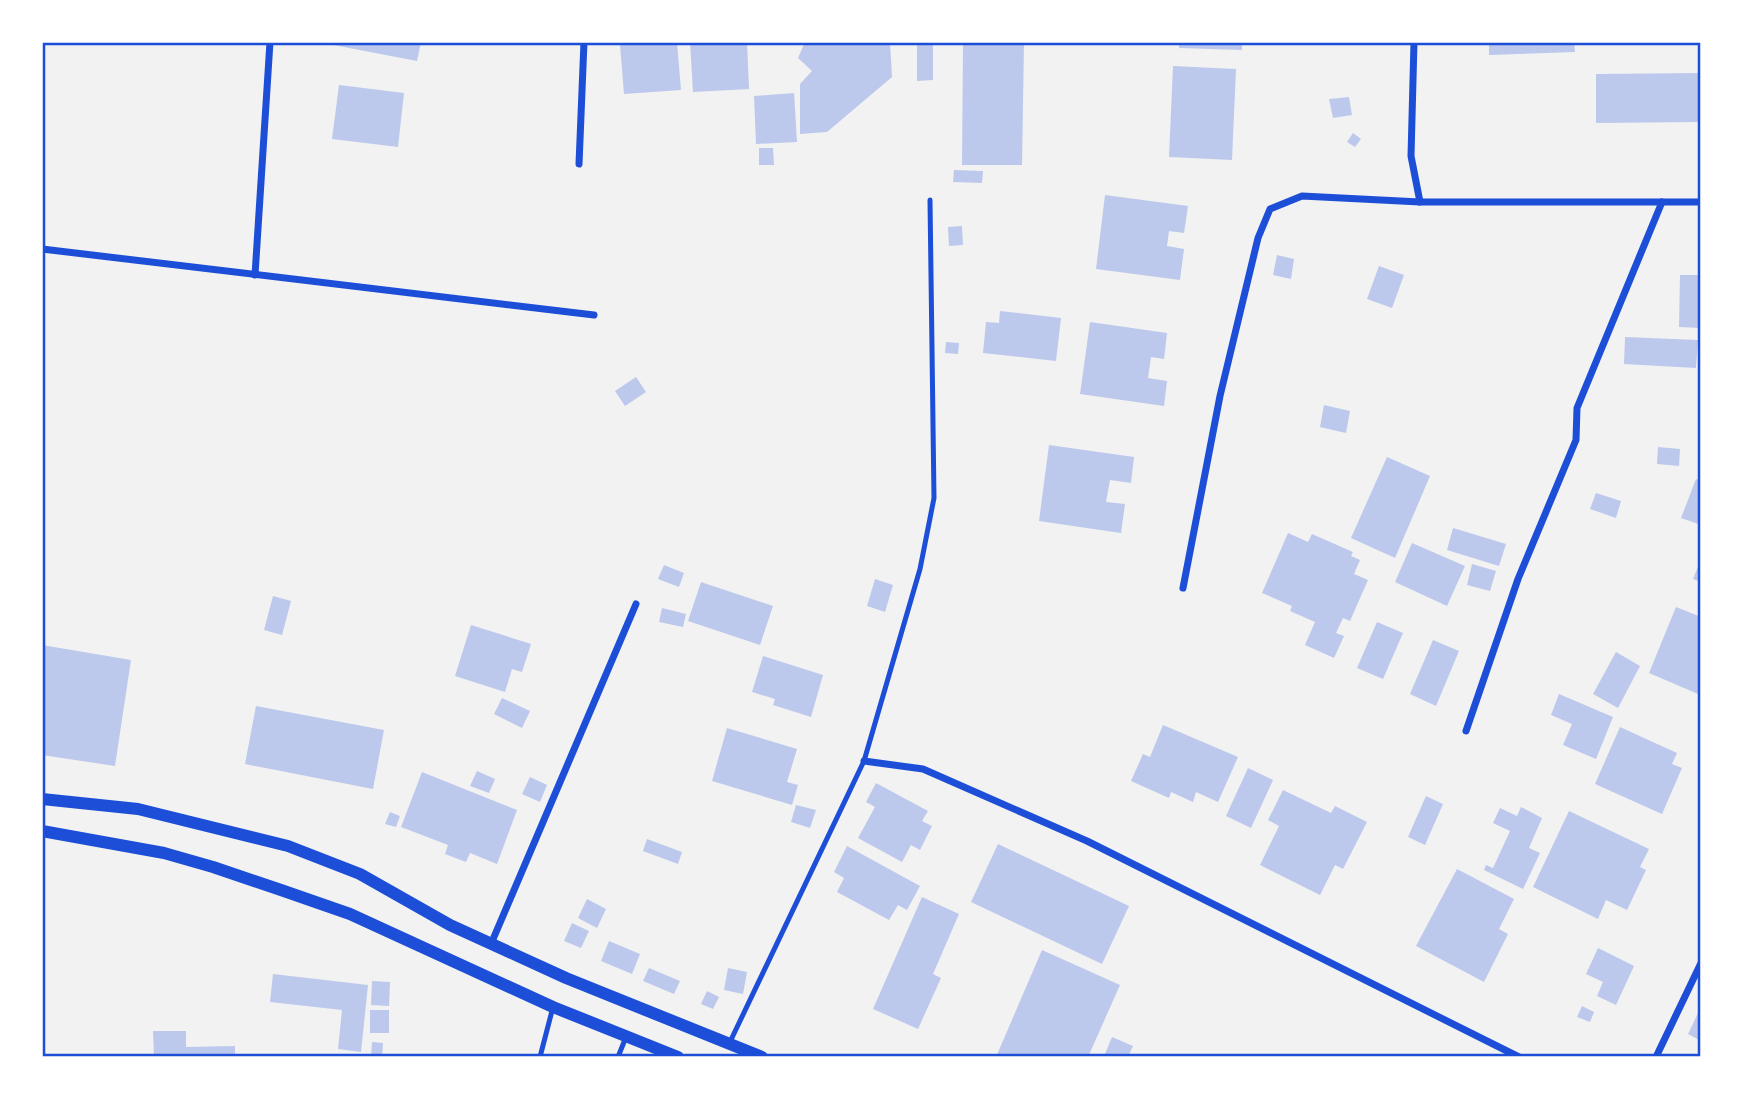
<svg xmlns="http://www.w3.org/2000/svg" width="1743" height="1099" viewBox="0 0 1743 1099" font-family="Arial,sans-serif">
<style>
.building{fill:#bdc9ec}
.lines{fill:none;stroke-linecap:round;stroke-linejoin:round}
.service{stroke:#1d4ed8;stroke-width:5}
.minor{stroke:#1d4ed8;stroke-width:7}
.tertiary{stroke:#1d4ed8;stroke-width:12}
.neatline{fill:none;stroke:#1d4ed8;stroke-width:2.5}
</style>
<rect width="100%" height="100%" fill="#f2f2f2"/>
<!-- building -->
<g class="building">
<polygon points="323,42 421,42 417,61 323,43"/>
<polygon points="677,42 681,90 624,94 620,45"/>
<polygon points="690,42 747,42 749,89 693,92"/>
<polygon points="805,42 890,42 892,77 827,132 800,134 800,84 812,71 798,58"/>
<polygon points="917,42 933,42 933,80 917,81"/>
<polygon points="963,42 1024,42 1022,165 962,165"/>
<polygon points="1179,42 1242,42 1242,50 1179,48"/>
<polygon points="1489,42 1574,42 1575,52 1489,55"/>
<polygon points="1173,66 1236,69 1232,160 1169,157"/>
<polygon points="1701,73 1701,122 1596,123 1596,74"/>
<polygon points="339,85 404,93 398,147 332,139"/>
<polygon points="794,93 797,142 756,144 754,96"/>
<polygon points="1349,97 1352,115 1333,118 1329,99"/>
<polygon points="1353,133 1361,139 1355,147 1347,142"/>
<polygon points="759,148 773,148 774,165 759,165"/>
<polygon points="954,170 983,171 982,183 953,182"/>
<polygon points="1105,195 1188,206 1184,233 1169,231 1167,246 1184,249 1180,280 1096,269"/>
<polygon points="962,226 963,245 949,246 948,227"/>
<polygon points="1277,255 1294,259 1291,279 1273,275"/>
<polygon points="1379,266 1404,275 1392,308 1367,299"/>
<polygon points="1680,275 1701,275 1701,328 1679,327"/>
<polygon points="1000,311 1061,318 1056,361 983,353 986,322 999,323"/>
<polygon points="1090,322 1167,333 1164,359 1151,357 1148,378 1167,381 1164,406 1080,394"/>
<polygon points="1625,337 1698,340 1696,368 1624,364"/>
<polygon points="946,342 959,343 958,354 945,353"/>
<polygon points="636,377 646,392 625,406 615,391"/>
<polygon points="1324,405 1350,411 1346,433 1320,427"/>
<polygon points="1049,445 1134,457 1131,483 1110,480 1106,502 1125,504 1121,533 1039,521"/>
<polygon points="1658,447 1680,449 1679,466 1657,464"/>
<polygon points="1387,457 1430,476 1395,558 1351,538"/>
<polygon points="1696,479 1701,481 1701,525 1681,518"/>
<polygon points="1596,493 1621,501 1616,518 1590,509"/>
<polygon points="1453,528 1506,544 1499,566 1447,550"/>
<polygon points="1288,533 1308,542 1312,534 1353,552 1351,556 1360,560 1354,574 1368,580 1350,621 1343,618 1336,633 1344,636 1334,658 1305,645 1315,622 1290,611 1292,606 1262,593"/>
<polygon points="1412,543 1465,566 1447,606 1395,582"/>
<polygon points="1701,559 1701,582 1693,579"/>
<polygon points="1472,564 1496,571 1490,591 1467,585"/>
<polygon points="664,565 684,573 679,587 658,579"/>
<polygon points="875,579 893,585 885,612 867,606"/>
<polygon points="701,582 773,606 760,645 688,621"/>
<polygon points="273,596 291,601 282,635 264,630"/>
<polygon points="1676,607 1701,617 1701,687 1698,694 1649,673"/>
<polygon points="662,608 686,614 683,627 659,622"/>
<polygon points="1377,622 1403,633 1383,679 1357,668"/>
<polygon points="471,625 531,644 522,672 512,669 505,692 455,676"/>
<polygon points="1433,640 1459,651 1436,706 1410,694"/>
<polygon points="42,645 131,660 115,766 42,755"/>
<polygon points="1616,652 1640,666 1618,708 1593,694"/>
<polygon points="763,656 823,675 811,717 773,705 775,699 752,692"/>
<polygon points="1559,694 1613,717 1596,759 1563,745 1572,724 1551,715"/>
<polygon points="502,698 530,711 522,728 494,714"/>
<polygon points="256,706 384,730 373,789 245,764"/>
<polygon points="1163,725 1238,757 1218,802 1196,792 1193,802 1171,792 1169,798 1131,781 1143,754 1150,757"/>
<polygon points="1620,727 1677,753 1672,764 1682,768 1662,814 1595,784"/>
<polygon points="727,728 797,749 787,782 798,785 792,805 712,781"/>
<polygon points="1248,768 1273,780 1251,828 1226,816"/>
<polygon points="477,771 495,779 489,793 470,786"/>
<polygon points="422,772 517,810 497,864 470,853 466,862 445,854 448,845 401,827"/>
<polygon points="530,777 547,785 540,802 522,794"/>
<polygon points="876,783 928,811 922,821 932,826 920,850 911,845 902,862 858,838 875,807 866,802"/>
<polygon points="1283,790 1331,813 1335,806 1367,822 1343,869 1335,865 1320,895 1260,865 1279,826 1268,820"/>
<polygon points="1426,796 1443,804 1425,845 1408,837"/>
<polygon points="796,805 816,810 810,828 791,822"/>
<polygon points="1521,807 1542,818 1529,848 1540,853 1523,889 1484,870 1486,865 1493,868 1510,831 1493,823 1500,808 1517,816"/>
<polygon points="1569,811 1649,849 1640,867 1646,870 1627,910 1606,900 1598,919 1533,887"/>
<polygon points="390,812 400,816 396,827 385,824"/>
<polygon points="647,839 682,852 678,864 643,851"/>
<polygon points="998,844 1129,906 1102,964 971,902"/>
<polygon points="847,846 920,886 907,910 898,905 889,920 837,892 844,878 834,872"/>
<polygon points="1457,869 1514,899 1499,929 1508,934 1484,982 1416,946"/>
<polygon points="922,897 959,914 933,974 941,978 918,1029 873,1009"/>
<polygon points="587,899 606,909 597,928 578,918"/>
<polygon points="572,923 589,931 581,948 564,941"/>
<polygon points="609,941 640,954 632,974 601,961"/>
<polygon points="1598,948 1634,966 1616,1005 1597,996 1603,982 1586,974"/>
<polygon points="1042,950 1120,985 1088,1057 996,1057"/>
<polygon points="649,968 680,981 674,994 643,981"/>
<polygon points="728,968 747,972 743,994 724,990"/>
<polygon points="273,974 368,985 361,1052 338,1049 342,1010 270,1002"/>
<polygon points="372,981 390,982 389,1006 371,1005"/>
<polygon points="707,991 719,997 713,1009 701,1004"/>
<polygon points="1582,1006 1594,1012 1590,1022 1577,1017"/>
<polygon points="1701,1007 1701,1041 1688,1034"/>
<rect x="370" y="1010" width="19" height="23"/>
<polygon points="153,1031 186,1031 186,1047 235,1046 235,1057 154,1057"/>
<polygon points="1112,1037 1133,1046 1128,1057 1111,1057 1105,1054"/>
<polygon points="372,1042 383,1043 382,1057 371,1057"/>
</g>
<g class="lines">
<!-- service -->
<g class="service">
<polyline points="729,1044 864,761 920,569 934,498 930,200"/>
<polyline points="540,1057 553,1007"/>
<polyline points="618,1057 626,1037"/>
</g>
<!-- minor -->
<g class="minor">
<polyline points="1414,42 1411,156 1420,202"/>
<polyline points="579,164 584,42"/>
<polyline points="42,249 594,315"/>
<polyline points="255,275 270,42"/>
<polyline points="1183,588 1220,396 1258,238 1270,209 1302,196 1420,202 1701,202"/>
<polyline points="1466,731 1518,579 1576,440 1577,408 1662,202"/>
<polyline points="864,761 923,769 1087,841 1519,1057"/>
<polyline points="491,944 636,604"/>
<polyline points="1656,1057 1701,963"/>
</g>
<!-- tertiary -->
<g class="tertiary">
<polyline points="42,799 138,809 288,846 360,874 450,925 566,978 762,1057"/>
<polyline points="42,831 164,853 213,867 281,890 350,914 553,1007 678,1057"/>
</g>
</g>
<!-- border -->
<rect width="1743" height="1099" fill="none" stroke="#ffffff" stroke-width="88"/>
<rect x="44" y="44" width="1655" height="1011" class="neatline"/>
</svg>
